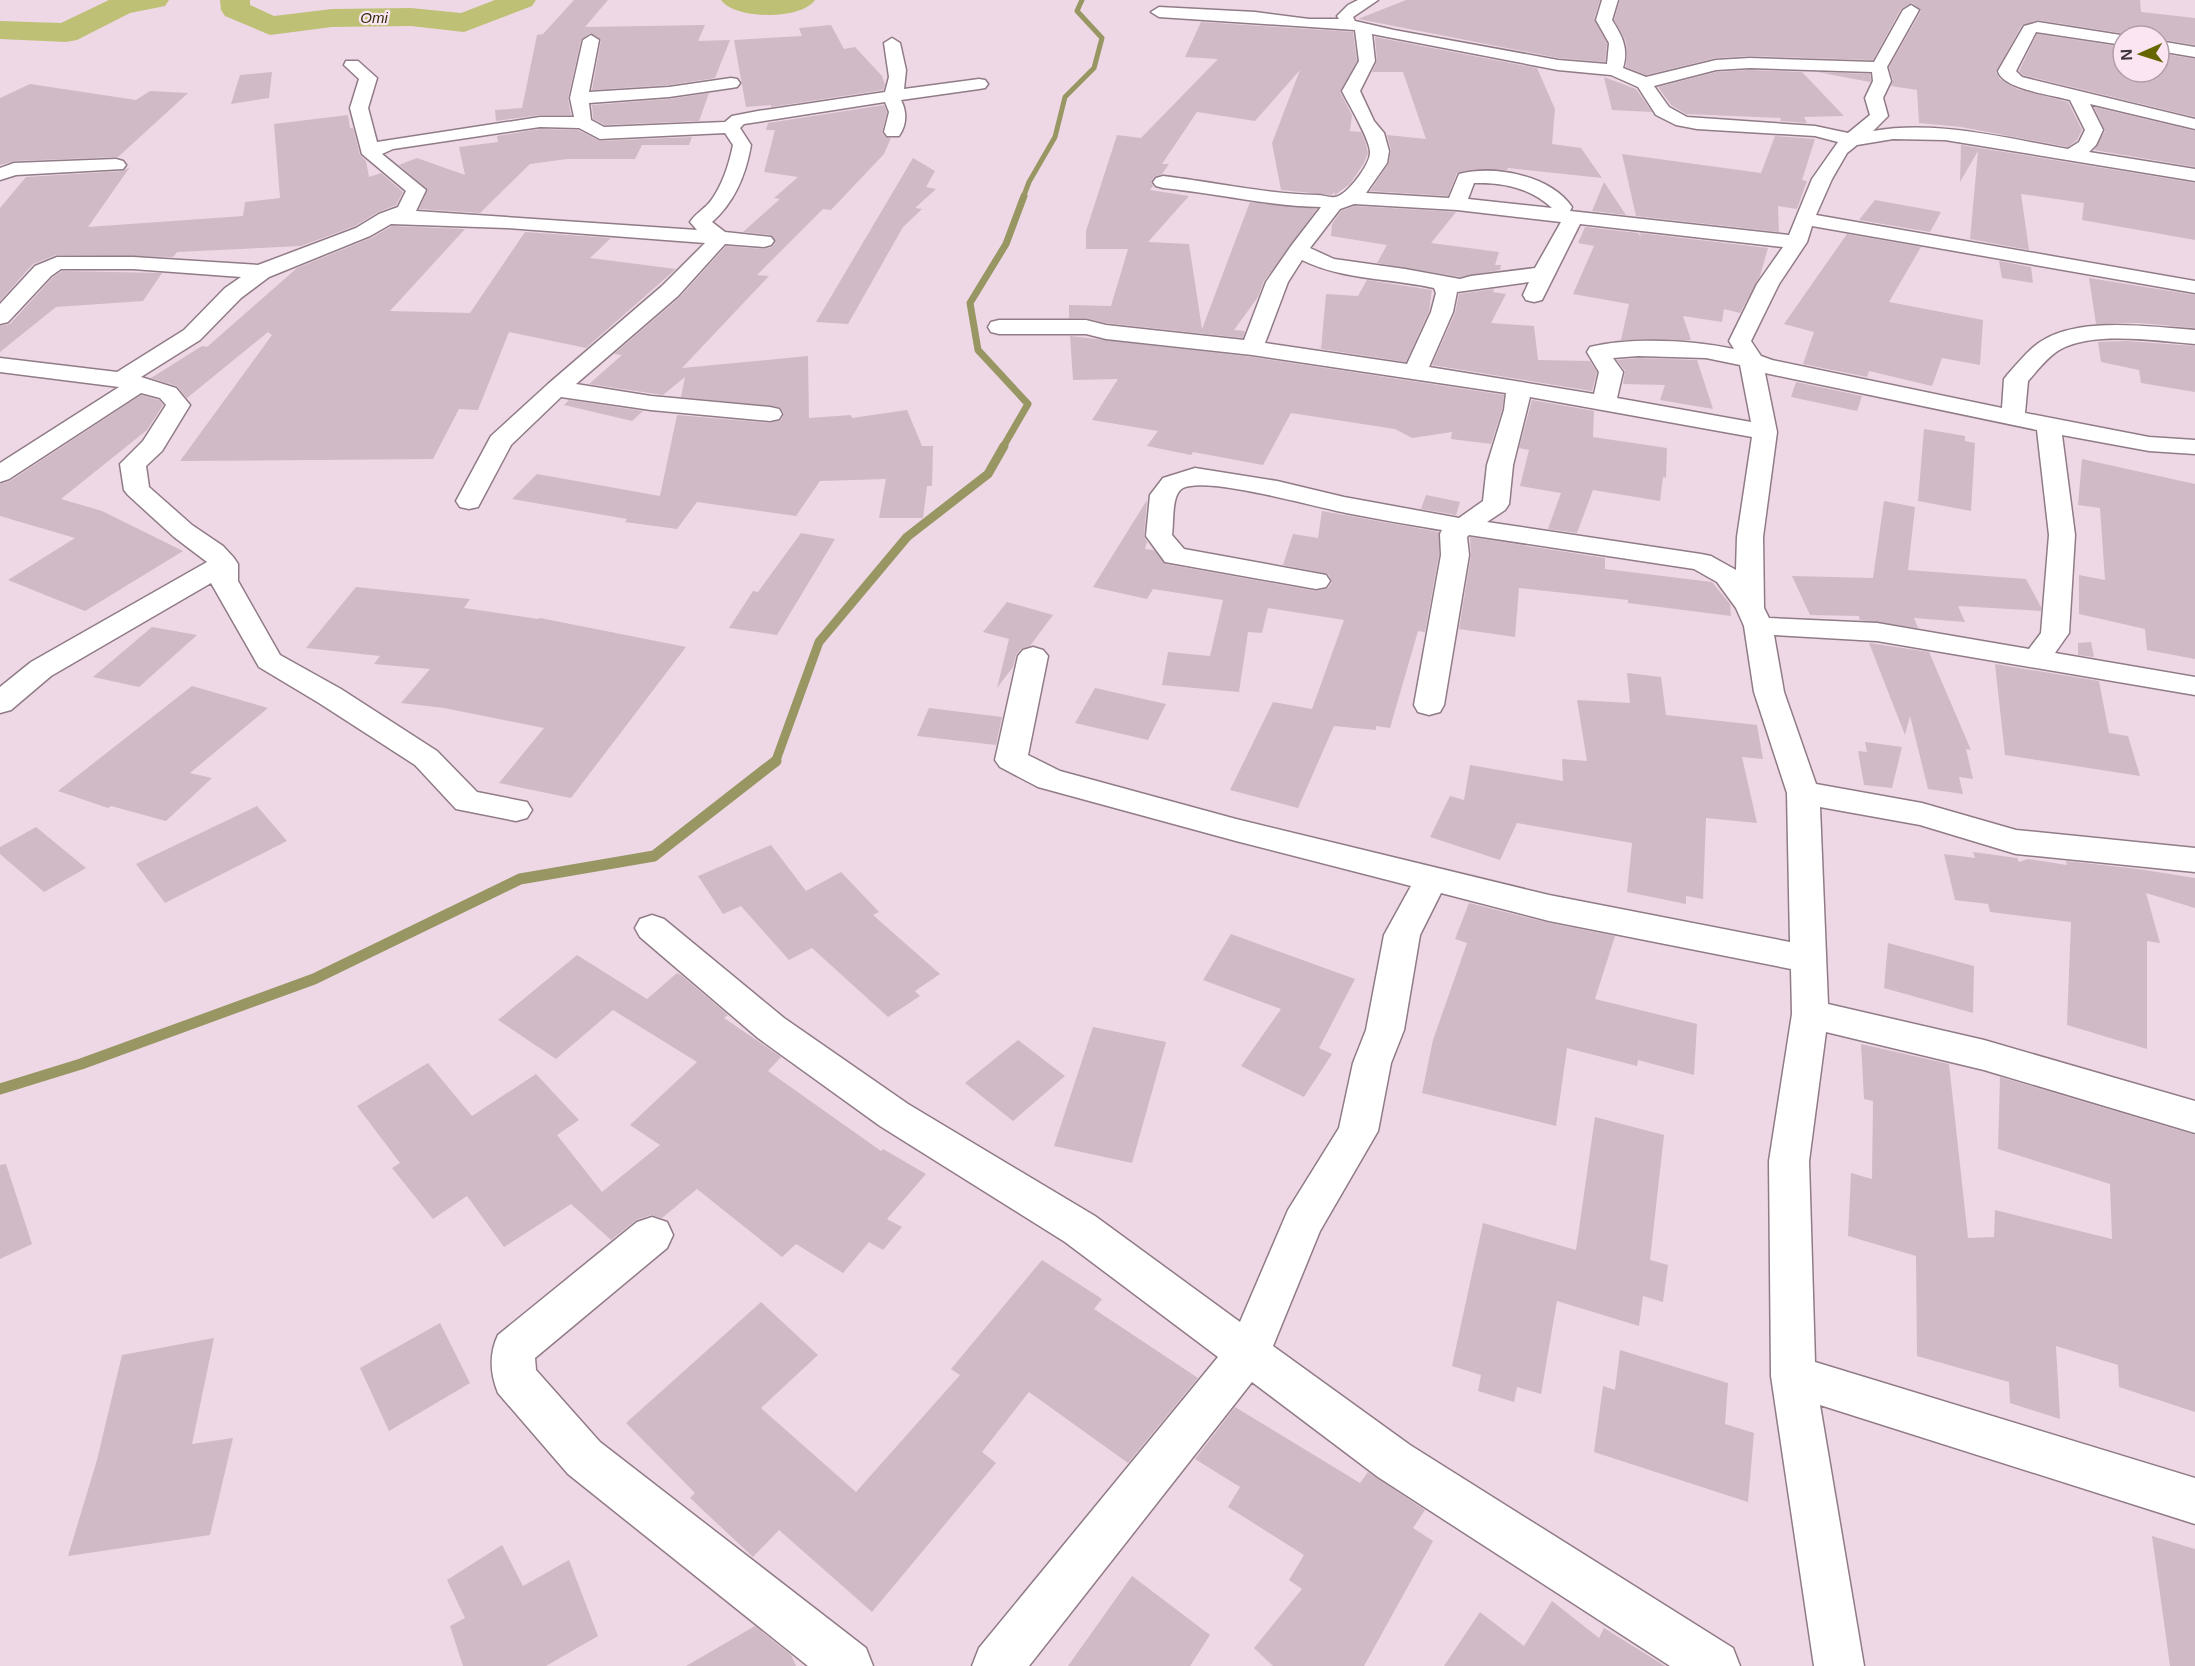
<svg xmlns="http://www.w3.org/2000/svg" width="2195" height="1666" viewBox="0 0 2195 1666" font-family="Arial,sans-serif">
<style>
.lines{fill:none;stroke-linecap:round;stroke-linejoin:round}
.stream-far3{stroke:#989663;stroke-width:5}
.stream-far2{stroke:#989663;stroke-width:7}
.stream-far1{stroke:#989663;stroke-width:9}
.stream{stroke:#989663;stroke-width:11}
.river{fill:#bec075;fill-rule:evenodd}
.building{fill:#d0bac6}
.minor-casing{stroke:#907b87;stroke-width:3}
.minor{fill:#fff;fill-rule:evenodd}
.labels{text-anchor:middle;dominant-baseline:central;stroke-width:4.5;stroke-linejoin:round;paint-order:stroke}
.far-water-label{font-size:15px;font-style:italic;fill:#2e2f0e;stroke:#fce5f2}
</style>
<rect width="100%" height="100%" fill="#eed8e5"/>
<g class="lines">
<!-- stream-far3 -->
<polyline class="stream-far3" points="1023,198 1029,182 1055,137 1065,97 1094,68 1102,38 1077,11 1082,0"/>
<!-- stream-far2 -->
<polyline class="stream-far2" points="1003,447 1028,404 978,350 970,303 1006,244 1024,196"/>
<!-- stream-far1 -->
<polyline class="stream-far1" points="775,763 819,642 907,537 988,474 1004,446"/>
<!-- stream -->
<polyline class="stream" points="0,1089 81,1064 314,979 520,879 654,856 776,761"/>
<!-- river -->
<g class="river">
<polygon points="109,0 169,0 165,6 130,13 77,40 66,42 0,39 0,21 61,23"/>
<polygon points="220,0 250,0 250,5 274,16 332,9 411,8 461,13 495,0 536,0 532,6 464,32 411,26 332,27 270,35 225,16 221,10"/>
<path d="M721,0H815C801,20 735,20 721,0Z"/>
</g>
</g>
<!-- building -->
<g class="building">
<polygon points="574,0 608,0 585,27 705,25 698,41 730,40 715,78 669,85 592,90 601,40 590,33 581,40 568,98 571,115 540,115 496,121 495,110 522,108 537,35 543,34"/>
<polygon points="1406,0 1600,0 1594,19 1607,43 1605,62 1558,58 1358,19"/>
<polygon points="1620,0 2140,0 2141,12 2195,18 2195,45 2159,39 2159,36 2129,36 2127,34 2038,20 2022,25 1996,72 2000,79 2017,89 2068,102 2082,130 2077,140 2068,147 1961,127 1919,123 1917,90 1891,86 1893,80 1889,67 1921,11 1912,3 1901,9 1873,60 1750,56 1716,58 1646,75 1626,67 1627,54 1626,42 1614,20"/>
<polygon points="1201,22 1353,32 1357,61 1340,92 1352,115 1350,131 1361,132 1365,141 1368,153 1364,163 1350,184 1335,195 1334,192 1332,195 1281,190 1272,143 1300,70 1255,121 1197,112 1162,164 1169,164 1162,174 1154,177 1151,182 1153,186 1150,190 1189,196 1148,242 1189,244 1202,329 1250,202 1317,209 1264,281 1258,297 1234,330 1245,331 1243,338 1106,323 1086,318 1069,318 1069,305 1111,306 1128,249 1086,249 1086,231 1117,135 1141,138 1218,59 1185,57"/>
<polygon points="831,25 844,49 855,47 882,76 885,85 883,90 771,107 771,105 746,107 734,40 802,36 799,28"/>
<polygon points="2037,34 2123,47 2123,72 2159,72 2159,53 2195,59 2195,117 2023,75 2019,71"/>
<polygon points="1375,37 1537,68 1555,109 1552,144 1581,148 1602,178 1508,168 1507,170 1473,169 1457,173 1448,196 1370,191 1389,163 1391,150 1387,135 1426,139 1403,72 1372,72 1377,61"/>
<polygon points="1750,70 1802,72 1844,116 1804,117 1807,123 1780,121 1781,118 1686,114 1671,105 1658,87 1716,72"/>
<polygon points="272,72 269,98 231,104 240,75"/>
<polygon points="1817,72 1870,74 1871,81 1870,82"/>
<polygon points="1604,77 1636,89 1652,112 1612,110"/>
<polygon points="30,84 136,100 150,91 188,93 118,157 14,161 0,165 0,98"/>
<polygon points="709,93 699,121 605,125 593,119 592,105 669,99"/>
<polygon points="884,105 887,112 882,133 885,137 891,138 884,154 831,210 823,209 757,275 769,276 682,368 808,356 809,418 851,415 852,418 907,410 922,446 933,446 932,486 927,486 923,518 879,518 886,479 820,481 796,516 697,502 677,529 625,522 627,519 512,499 537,474 660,496 677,415 770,423 781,420 784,413 779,407 681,397 685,377 663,395 589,384 622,355 614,354 679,298 726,246 764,249 772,247 776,242 771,235 743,232 780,199 774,198 798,177 764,172 775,130 766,130 768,123"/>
<polygon points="2094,107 2195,131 2195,167 2094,150 2105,131"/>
<polygon points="348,115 350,128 353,128 360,155 366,161 369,177 381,173 403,192 396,205 378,212 355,226 301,246 177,252 173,257 56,255 33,264 0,301 0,208 26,177 123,171 130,167 88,227 243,216 245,202 280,198 274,124"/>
<polygon points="540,129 578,130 600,141 692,137 689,145 642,145 635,159 567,159 530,164 480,213 419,209 428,190 399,165 417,158 465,175 459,147 498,142 497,136"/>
<polygon points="1775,136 1815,139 1802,180 1807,181 1797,209 1778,206 1779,232 1636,216 1622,154 1761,173"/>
<polygon points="1961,145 2195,183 2195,240 2082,220 2084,203 2021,194 2029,250 1970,239 1978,151 1960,182"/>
<polygon points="913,158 935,171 926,187 936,189 915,208 922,209 903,227 848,324 816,322"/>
<polygon points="1604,182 1626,215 1592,211"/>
<polygon points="1875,200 1941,212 1930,232 1859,220"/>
<polygon points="1354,206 1456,212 1431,243 1499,252 1495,265 1501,265 1500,270 1460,277 1377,263 1387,245 1331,236 1332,224 1341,211"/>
<polygon points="392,226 465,229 390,311 470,313 525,232 611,238 590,258 676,269 586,348 509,332 478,410 459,409 433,459 180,461 272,335 268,332 187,398 177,386 151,378 202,346 207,347 297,268 371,238"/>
<polygon points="1585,227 1638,233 1641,237 1640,233 1768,248 1760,276 1740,313 1724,309 1722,322 1683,316 1691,340 1621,340 1629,304 1573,294 1594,246 1578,243"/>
<polygon points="1847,234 1921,247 1889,302 1983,320 1980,365 1942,358 1932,386 1869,371 1867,377 1803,364 1814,332 1784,324"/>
<polygon points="1999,261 2031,267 2033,283 2002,278"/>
<polygon points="62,271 162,273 143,301 56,307 0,352 0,326 10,324 52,278"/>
<polygon points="2089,278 2195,295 2195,328 2139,323 2096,324"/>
<polygon points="1367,280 1432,290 1429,311 1406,362 1321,349 1326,294 1358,296"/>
<polygon points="1494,289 1493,292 1506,294 1491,323 1534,326 1538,360 1590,361 1597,372 1592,391 1432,365 1455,313 1459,294"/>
<polygon points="1070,336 1252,357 1504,395 1502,410 1491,444 1451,439 1452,432 1412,438 1395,429 1291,413 1263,465 1193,452 1191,455 1147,446 1158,431 1092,420 1118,379 1073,380"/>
<polygon points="2126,341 2195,346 2195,392 2141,383 2139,370 2101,362 2098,342"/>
<polygon points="1638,358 1697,360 1713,409 1660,400 1665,385 1623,384 1625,371 1617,360"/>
<polygon points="1796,382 1862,396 1857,411 1791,397"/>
<polygon points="141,395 159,400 163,405 147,430 61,499 102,511 183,551 85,611 8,580 75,538 0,516 0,484 10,481"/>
<polygon points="569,400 643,411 632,421 564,405"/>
<polygon points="1532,400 1594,411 1593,437 1667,448 1666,478 1663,477 1660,501 1593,490 1577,533 1548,529 1561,493 1520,486 1529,450 1519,448"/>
<polygon points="1924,429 1965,436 1965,441 1975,443 1971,511 1918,501"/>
<polygon points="2082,459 2195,484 2195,659 2147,650 2145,629 2079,614 2079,575 2105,580 2100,508 2078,505"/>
<polygon points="1426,495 1460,502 1456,515 1421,509"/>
<polygon points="1147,500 1144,536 1147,542 1145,549 1154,550 1165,564 1316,591 1328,588 1332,582 1328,574 1283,565 1293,534 1318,538 1322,511 1439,532 1439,555 1425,632 1418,631 1390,728 1376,726 1376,730 1334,726 1298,808 1230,790 1273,702 1312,709 1344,620 1268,608 1262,633 1248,632 1239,692 1162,685 1168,652 1210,656 1223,600 1153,589 1147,599 1093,587"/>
<polygon points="1884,501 1915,507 1908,570 2026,579 2041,607 2041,611 1958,606 1965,622 1914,618 1918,628 1860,620 1859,616 1810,615 1792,576 1873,578"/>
<polygon points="801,533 835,539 777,635 729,628 753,591 758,592"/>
<polygon points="1470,537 1605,558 1605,569 1712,582 1730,604 1731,616 1628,603 1628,600 1519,588 1515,637 1459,629 1471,555"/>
<polygon points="356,587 470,599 464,608 538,619 540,618 686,647 571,798 499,783 544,728 444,708 401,703 430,669 374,664 380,656 306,648"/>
<polygon points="1007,602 1053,615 1030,646 1021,649 1016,655 1013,667 997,688 1009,639 983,632"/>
<polygon points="152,627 197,635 139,687 93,677"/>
<polygon points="2091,642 2094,657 2078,655 2078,643"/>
<polygon points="1869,643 1929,652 1971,750 1966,749 1973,779 1959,777 1963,794 1928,789 1910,716 1905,735"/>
<polygon points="1995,664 2099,681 2109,733 2128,736 2140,776 2005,755"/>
<polygon points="1627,673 1661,677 1666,715 1757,725 1763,759 1742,757 1757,823 1706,818 1703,899 1686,896 1686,904 1627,892 1632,843 1517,823 1500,860 1430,837 1450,796 1464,800 1470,765 1563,781 1562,759 1587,761 1577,700 1630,703"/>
<polygon points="192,686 268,708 190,773 212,778 166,821 111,806 108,808 58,791"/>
<polygon points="1095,688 1166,704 1148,740 1075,723"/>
<polygon points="929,708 1002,717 996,745 917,736"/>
<polygon points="1865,742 1902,747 1892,788 1864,785 1858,751 1867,752"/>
<polygon points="257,806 287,841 165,903 136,864"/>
<polygon points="36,827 86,868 44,892 0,854 0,847"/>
<polygon points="771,845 806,891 841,872 879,912 873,915 940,974 915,991 920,996 888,1017 812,948 789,960 741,906 723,914 698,876"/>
<polygon points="1973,852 2017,858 2019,862 2028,859 2067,865 2066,861 2138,869 2195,878 2195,908 2146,893 2160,943 2147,941 2147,1049 2067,1025 2071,922 1990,912 1988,904 1955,900 1944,854 1975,858"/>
<polygon points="1469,903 1549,923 1615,936 1595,999 1697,1024 1694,1075 1638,1060 1637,1066 1567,1048 1556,1126 1422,1093 1433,1040 1467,943 1455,939"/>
<polygon points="1231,934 1355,979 1319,1048 1332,1054 1304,1097 1241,1066 1281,1009 1203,980"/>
<polygon points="1888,943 1974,966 1973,1013 1884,988"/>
<polygon points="577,955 647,999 677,973 681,975 728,1015 724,1018 781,1057 768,1071 881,1151 883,1149 926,1174 887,1219 902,1227 883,1250 869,1242 843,1273 796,1244 782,1257 697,1189 662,1218 651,1215 636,1220 611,1240 571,1204 504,1247 467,1196 433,1219 392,1168 400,1163 357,1106 428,1063 472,1116 536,1074 579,1120 557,1135 602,1192 660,1145 630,1125 697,1062 613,1010 556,1059 498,1020"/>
<polygon points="1093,1027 1166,1042 1132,1163 1054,1146"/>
<polygon points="1018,1040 1065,1076 1013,1121 965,1083"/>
<polygon points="1861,1044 1949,1064 1968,1238 1994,1237 1995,1210 2112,1239 2110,1184 1998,1149 2000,1077 2195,1135 2195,1412 2119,1387 2118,1365 2056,1346 2060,1419 2010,1403 2009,1382 1917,1356 1916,1256 1848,1236 1851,1173 1872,1179 1873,1101 1864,1099"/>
<polygon points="1595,1117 1664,1135 1650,1260 1668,1265 1663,1302 1643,1296 1639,1326 1557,1301 1541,1394 1517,1387 1514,1402 1478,1391 1481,1375 1452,1366 1483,1223 1576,1250"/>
<polygon points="6,1164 32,1244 0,1259 0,1165"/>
<polygon points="1042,1260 1102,1299 1094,1309 1198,1378 1128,1463 1029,1392 982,1452 996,1463 872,1612 779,1530 753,1557 690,1498 695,1493 626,1423 761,1302 818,1355 761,1408 856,1492 960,1375 951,1369"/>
<polygon points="440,1323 470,1383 389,1431 360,1368"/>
<polygon points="214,1338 192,1444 233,1438 210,1535 68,1556 97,1460 122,1355"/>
<polygon points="1620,1350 1728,1383 1725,1424 1754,1433 1748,1502 1594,1452 1603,1386 1615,1390"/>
<polygon points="1235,1407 1360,1483 1368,1472 1425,1510 1413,1528 1433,1541 1364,1666 1273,1666 1254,1648 1302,1589 1289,1580 1304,1555 1228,1507 1240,1487 1195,1459"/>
<polygon points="2152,1536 2195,1549 2195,1666 2170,1666"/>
<polygon points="502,1545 523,1586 569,1560 598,1636 546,1666 463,1666 450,1626 465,1618 447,1580"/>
<polygon points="1132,1576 1210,1635 1190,1666 1068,1666"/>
<polygon points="1552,1601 1599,1638 1604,1628 1665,1666 1444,1666 1480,1612 1524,1646"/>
<polygon points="755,1626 791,1655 796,1666 686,1666"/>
</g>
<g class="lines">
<defs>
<g id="minor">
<path d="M1358,0H1378L1353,17L1355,21L1394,30L1558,60L1607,64L1609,43L1596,20L1602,0H1618L1612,20C1622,36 1629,48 1623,68L1646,77L1716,60L1750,58L1874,62L1903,10L1911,5L1919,10L1887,67L1891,81L1883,98L1888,116L1873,131C1937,120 2005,138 2068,149L2079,142L2085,130L2070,100C2053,95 2002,89 1998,71L2024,26L2038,22L2127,36H2123V45L2036,32L2016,71L2022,77L2195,119V129L2090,104L2103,130L2096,145L2089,152L2195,169V181L1945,140L1893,139L1857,145L1847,153L1832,179L1816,215L2195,281V293L1812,226L1807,242L1779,284L1751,341L1761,356L1772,360L2002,408L2004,379L2008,374C2019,362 2030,347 2045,339C2084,317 2151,327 2195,330V344C2158,341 2094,331 2061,349C2048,356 2038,370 2028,381L2025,413L2149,437L2195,440V454L2149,451L2062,435L2075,535L2069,633L2055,653L2195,677V695L1877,641L1774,635L1784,692L1816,784L1922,803L2016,830L2195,848V872L2016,854L1920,825L1820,807L1828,1004L1984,1040L2195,1101V1133L1984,1070L1826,1032L1809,1161L1815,1362L2195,1478V1524L1820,1405L1864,1666H1814L1771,1376L1769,1161L1792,1014L1791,969L1549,921L1441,893L1420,935L1404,1030L1391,1063L1378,1131L1320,1231L1273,1346L1410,1445L1733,1648L1740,1666H1670L1378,1477L1252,1382L1029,1666H972L979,1648L1218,1357L1065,1242L880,1126L758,1038L640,937L635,928L640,919L652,915L664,919L784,1018L908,1104L1095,1216L1240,1322L1288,1210L1339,1128L1353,1063L1366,1030L1384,935L1411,886L1236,841L1038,787L1000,767L995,760L1018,656L1023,650L1033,647L1043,650L1048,656L1028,755L1060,771L1236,819L1549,895L1790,942L1787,793L1754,692L1744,626L1736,608L1717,582L1694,569L1469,535L1467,537L1469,555L1444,705L1440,712L1429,715L1418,712L1414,705L1441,555L1440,534L1442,530C1410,525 1378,519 1346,513C1316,507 1207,476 1183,488C1171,494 1174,523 1172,535L1184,549L1326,575L1330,581L1326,587L1316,589L1165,562L1146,536L1150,495L1163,478L1195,468L1277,481L1344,497L1459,518L1483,501L1487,465L1504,410L1506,393L1252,355L1106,339L1086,334H999L991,332L988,327L991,322L999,320H1086L1106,325L1244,340L1266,282L1291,246L1321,207C1267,206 1216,193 1163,188L1156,186L1153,182L1156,178L1163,176C1215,182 1265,194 1317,195C1323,195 1330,198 1335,197C1347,196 1370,164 1370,153C1371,141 1349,105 1342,91L1359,61L1355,30L1159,17L1151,12L1159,7L1255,12L1309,19H1339L1337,16L1348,5ZM1372,34L1558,70L1611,75L1638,87L1656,115L1676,125L1697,129L1815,136L1838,142L1812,179L1789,235L1570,211L1572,207C1550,175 1494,165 1459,174L1449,198L1366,193L1387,163L1389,151L1384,133L1374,121L1360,91L1375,61ZM1750,68L1872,72L1873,81L1865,98L1870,115L1848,133L1815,126L1687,117L1669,107L1654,86L1716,70ZM1474,183C1502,182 1531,188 1552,208L1468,199ZM1354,204L1457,210L1561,222L1535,268L1471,276L1460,279L1405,269L1334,259L1310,248L1340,209ZM1580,224L1783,247L1757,284L1729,341L1734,349C1693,340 1631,337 1590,347L1587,352L1599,372L1594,394L1429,367L1453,312L1457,292L1529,282L1523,295L1526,300L1534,302L1542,300ZM1302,260C1342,280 1390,278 1434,288L1436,293L1431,312L1407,364L1265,343L1288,282ZM1638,356L1706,358L1740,365L1751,422L1617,398L1623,372L1613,358ZM1765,373L2037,430L2049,535L2041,633L2029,649L1877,623L1769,618L1764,608L1763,537L1777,432ZM1530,397L1752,437L1737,537L1736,570L1711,556L1701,554L1487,522L1505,510L1509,504L1513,465Z"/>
<path d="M591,35L599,40L589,92L669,87L731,78L737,79L740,83L737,87L731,88L669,97L589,103L591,120L604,127L725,122L732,116L758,111L885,92L889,77L884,43L892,38L900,43L906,70L904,89L979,79L985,80L988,84L985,88L979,89L901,100C907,112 907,124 899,136H887L884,132L889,112L885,102L744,124L740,128L751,145C746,174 735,202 712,222L725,232L771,237L774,241L771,245L764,247L725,244L678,296L576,384L651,396L770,407L779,409L782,414L779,419L770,421L651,410L561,397L511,445L478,507L469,509L460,507L456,501L491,436L548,384L662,286L705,243L507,228L391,224L370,236L269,277L241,298L200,340L141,377L176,388L190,405L162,451L146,466L149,487L192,525L223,546L234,558L238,564V581L280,655L341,689L437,751L477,792L527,802L532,810L527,818L516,821L456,809L415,765L319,703L259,667L211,583L51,676L11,710L0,713V687L31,662L207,562L174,537L128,495L124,490L120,464L143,441L166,405L160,398L141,393L9,479L0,482V463L119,387L0,372V358L117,372L184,330L225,288L241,277L133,269H61L51,276L8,322L0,324V304L35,266L57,257H133L258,265L356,228L379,214L398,207L406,191L362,154L350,108L359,79L344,65L346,61H358L377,78L368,108L377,142L540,117H574L570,98L583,40ZM540,127L579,128L600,139L725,133L733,145C729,165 722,186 710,202C704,209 695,214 690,222L697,230L416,211L426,190L382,154L393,149Z"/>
<polygon points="2159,41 2195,47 2195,57 2159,51"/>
<polygon points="116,159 123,161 126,165 123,169 16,175 0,180 0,168 14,163"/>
<path d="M652,1217L667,1222L673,1235L667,1248L535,1358L536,1370L600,1442L866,1648L873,1666H808L568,1474L498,1393C490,1373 489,1354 498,1335L637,1222Z"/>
</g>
</defs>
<!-- minor casing -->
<use href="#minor" class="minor-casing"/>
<!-- minor -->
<use href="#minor" class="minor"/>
</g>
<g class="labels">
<!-- far-water labels -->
<g class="far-water-label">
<text x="374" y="17">Omi</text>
</g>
</g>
<!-- north arrow -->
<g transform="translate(2141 54) rotate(267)"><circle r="28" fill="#fce5f2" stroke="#b09fa8" stroke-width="1.5"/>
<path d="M0-4.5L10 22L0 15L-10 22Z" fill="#666600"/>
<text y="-9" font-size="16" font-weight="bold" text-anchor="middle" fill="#3e353a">N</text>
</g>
</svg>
